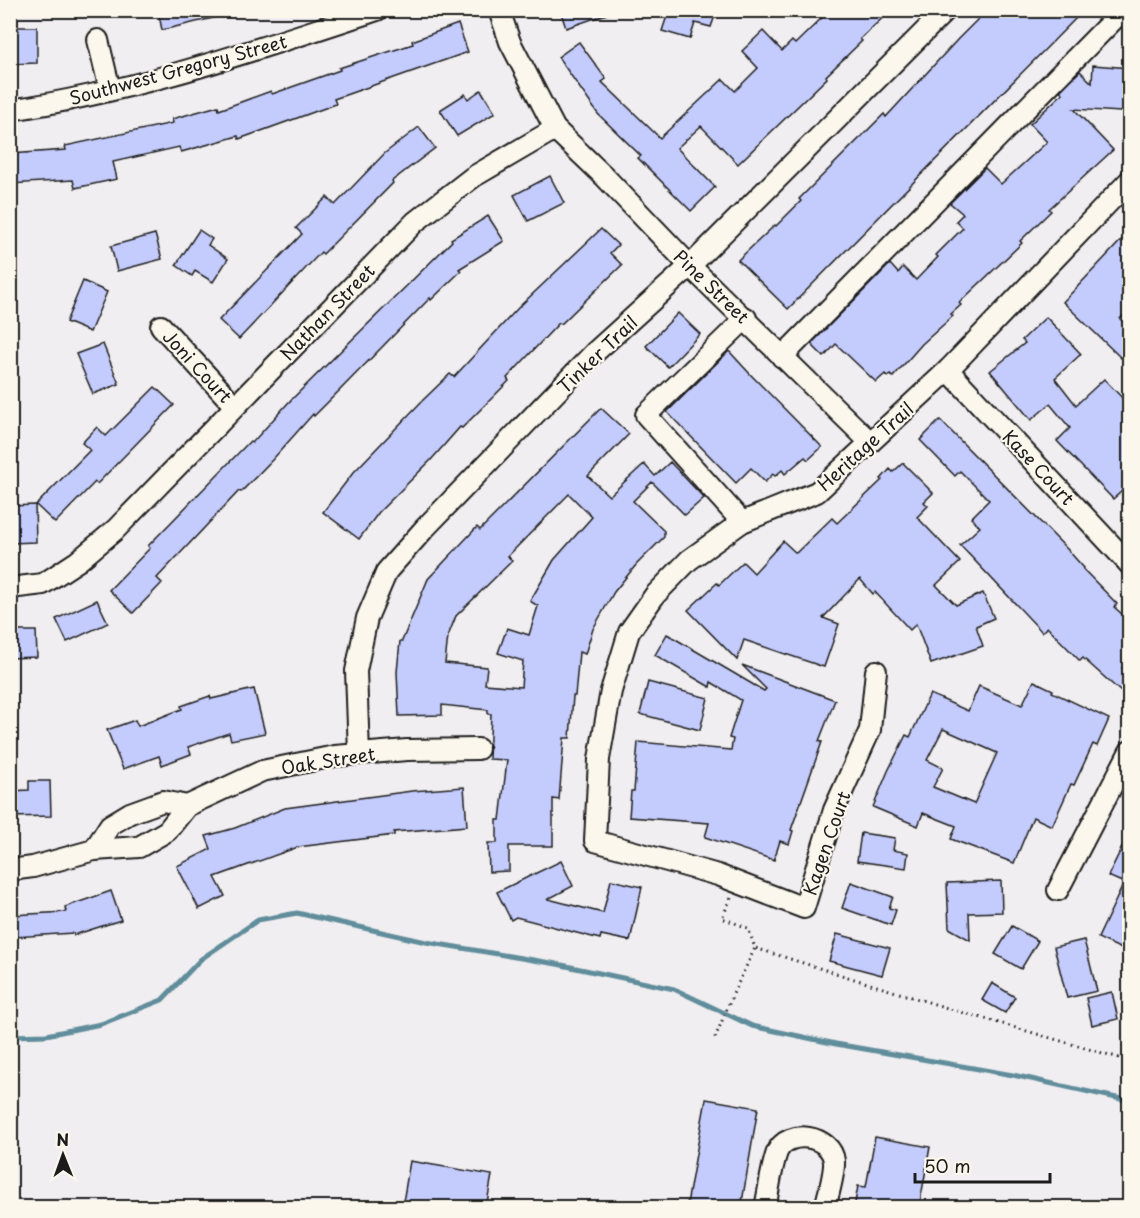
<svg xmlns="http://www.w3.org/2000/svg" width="1140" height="1218" viewBox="0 0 1140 1218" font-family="'Playpen Sans',sans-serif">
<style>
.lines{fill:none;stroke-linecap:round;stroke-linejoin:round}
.stream{stroke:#618d9b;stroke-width:5}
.building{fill:#c4ccfe;stroke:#1c1c1c;stroke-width:1.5;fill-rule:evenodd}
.minor-casing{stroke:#1c1c1c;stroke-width:24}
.path{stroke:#1c1c1c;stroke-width:3;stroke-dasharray:1.5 4.5;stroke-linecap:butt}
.minor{stroke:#fbf7ec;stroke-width:20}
.labels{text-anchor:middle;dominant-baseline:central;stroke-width:4.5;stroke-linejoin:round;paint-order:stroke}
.street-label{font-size:18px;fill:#1c1c1c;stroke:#fbf7ec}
</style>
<rect width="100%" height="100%" fill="#f0eef0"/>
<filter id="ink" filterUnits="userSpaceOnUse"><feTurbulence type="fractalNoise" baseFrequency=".0167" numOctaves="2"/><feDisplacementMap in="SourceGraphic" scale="12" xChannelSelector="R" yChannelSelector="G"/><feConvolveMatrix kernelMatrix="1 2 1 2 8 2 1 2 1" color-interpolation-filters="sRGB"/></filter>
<g filter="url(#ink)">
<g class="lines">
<!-- stream -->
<polyline class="stream" points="10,1036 46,1035 101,1024 162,1000 201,959 258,920 297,913 426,942 557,964 674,989 752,1026 836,1044 1013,1075 1130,1101"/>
</g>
<!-- building -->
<g class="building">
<polygon points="158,10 222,10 222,16 162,30"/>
<polygon points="560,10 610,10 610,13 566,28"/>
<polygon points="669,10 717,10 711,27 695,23 690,39 662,31"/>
<polygon points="830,10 891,10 860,39 862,41 826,76 827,78 738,164 701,126 677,148 715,187 691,211 638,158 641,156 598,114 558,57 579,42 606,79 602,82 660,138 723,79 735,91 758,68 742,51 763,31 782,51 792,41 795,44"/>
<polygon points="987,10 1084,10 788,309 738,260 775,225 776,226 801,201 799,199 884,114 886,117 958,39"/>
<polygon points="458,24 468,52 334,99 336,104 239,139 238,136 181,152 179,147 113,162 117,179 75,188 73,180 10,184 10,154 66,150 65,146 173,123 172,119 218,106 219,110 271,91 272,94 340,70 339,68 413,44 412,41"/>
<polygon points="10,27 37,27 37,63 10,64"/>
<polygon points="1093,65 1130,68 1130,104 1121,112 1074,109 1113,150 1049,209 1051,211 1020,241 1022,243 959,303 961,305 951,314 953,316 922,344 893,377 890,375 888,377 885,374 876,382 836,344 824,357 811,344 890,264 898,273 903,267 916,280 938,257 936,255 963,228 956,221 963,214 950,203 985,168 1001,184 1047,142 1030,124 1063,93 1060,91 1080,71 1092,83"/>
<polygon points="481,90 495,113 457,136 440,110 465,94 468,99"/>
<polygon points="419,127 435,148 392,181 393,183 323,254 321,252 239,339 219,320 302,234 296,228 327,197 335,205 385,153"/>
<polygon points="550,176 564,203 528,221 514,195"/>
<polygon points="488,216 504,241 459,269 461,271 431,300 430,298 341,389 314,416 313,414 273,459 241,492 239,491 157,578 162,583 133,613 109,590 150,548 148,546 250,441 252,443 288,403 452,241 451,239"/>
<polygon points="601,229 618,245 610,253 622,265 561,324 559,323 507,378 509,381 462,428 460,427 431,460 379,512 359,539 323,512 353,473 423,400 450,374 454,377 519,307"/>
<polygon points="199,230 212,239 208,245 228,259 213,282 195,271 192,276 176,265"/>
<polygon points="1130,231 1130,309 1120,319 1130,328 1130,349 1121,358 1063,302"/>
<polygon points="155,234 162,259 117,271 111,246"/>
<polygon points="83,281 107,292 90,332 66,322"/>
<polygon points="678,313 700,334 668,367 646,346"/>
<polygon points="1046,317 1081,354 1055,378 1076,405 1104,379 1130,406 1130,484 1113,499 1057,441 1070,428 1050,404 1031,420 990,371 1025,343 1022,340"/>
<polygon points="103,344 119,384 93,394 76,354"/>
<polygon points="729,351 751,375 822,447 808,460 805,457 785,474 782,470 775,476 773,474 765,482 751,468 736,483 667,412"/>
<polygon points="155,387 174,405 97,484 95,482 55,523 36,505 90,450 82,443 97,427 106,436"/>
<path d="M601,408L629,434L588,476L609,496L644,464L655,476L670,462L704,498L685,515L652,482L633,501L664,531V537L636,565L614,592L593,629L585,654L579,652L575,696H573L570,738H564L559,800L553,799V846H509V871L489,872L488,843H497V820H500L507,760L489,759L491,714H488V710L442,705V715L399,716L397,672L400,641H402L428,579L477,527L480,530ZM569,494L592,517L554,560L530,601L538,606L529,635L507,628L498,653L523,661L521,687L485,684L487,667L445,663L448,636L456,616L512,561L508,556Z"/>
<polygon points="940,420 1067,549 1084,568 1083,569 1117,604 1114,607 1130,621 1130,660 1122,668 1130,675 1130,682 1121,692 1083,658 1080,661 1047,627 1042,632 960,545 980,527 971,518 989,500 960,471 955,476 920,440"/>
<polygon points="903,463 933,493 924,502 928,506 917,517 960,562 936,585 956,605 983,593 994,618 976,626 983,646 931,664 916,624 910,630 875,592 873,594 860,579 823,618 839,624 824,667 744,640 737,660 688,610 717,583 719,585 743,562 754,573 783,541 796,553 832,518 837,523 882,480 881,479 890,469 893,472"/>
<polygon points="35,505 36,542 10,543 10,506"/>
<polygon points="97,600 108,623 67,642 56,619"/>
<polygon points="10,631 36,631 37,657 10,658"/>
<polygon points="667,634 764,691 766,689 742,665 835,700 819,741 822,742 791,830 793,831 789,844 780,841 774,860 705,837 709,823 629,817 631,791 634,791 638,742 731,750 733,739 729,738 741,700 711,682 710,687 655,655"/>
<path d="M1034,681L1053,690L1052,692L1109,719L1097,746L1093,744L1074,785L1071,784L1052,826L1033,817L1014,863L951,839L956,826L923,813L918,826L873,807L888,771L906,735L910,737L930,694L968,711L979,686L1022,705ZM943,729L997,753L974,804L933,787L943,768L927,760Z"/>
<polygon points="648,682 708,698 700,730 640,714"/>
<polygon points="254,689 265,733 231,740 229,733 188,747 191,754 162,765 159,756 123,769 107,730 135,720 138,726 182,709 181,706 210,696 211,699"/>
<polygon points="29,781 50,781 51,816 10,817 10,791 29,790"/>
<polygon points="464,787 467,826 394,832 394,835 298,847 215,877 225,896 199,909 177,866 211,849 206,836 235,828 285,808 412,791"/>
<polygon points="1130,831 1130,953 1098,938 1124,883 1108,876"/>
<polygon points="861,833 895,838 893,850 908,853 906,868 857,861"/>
<polygon points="561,861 573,886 548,899 603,913 611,880 642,887 630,941 601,935 600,939 516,917 511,920 497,892"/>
<polygon points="1001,881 1002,912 969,913 970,940 949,928 947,883"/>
<polygon points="851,882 893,897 889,908 896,910 891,925 842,908"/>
<polygon points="111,891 121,920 74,935 73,933 14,937 12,915 66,912 65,907"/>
<polygon points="1012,926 1038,941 1021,969 995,954"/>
<polygon points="837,934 890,948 882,975 829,961"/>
<polygon points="1084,940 1097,991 1067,998 1054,947"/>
<polygon points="992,983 1015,997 1005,1013 982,1000"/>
<polygon points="1112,992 1118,1019 1092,1025 1086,998"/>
<polygon points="706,1099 758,1108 741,1208 707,1208 687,1204"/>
<polygon points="875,1137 930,1147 919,1208 854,1208 858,1186 866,1187"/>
<polygon points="410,1161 492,1175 486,1208 402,1208"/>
</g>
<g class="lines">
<defs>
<g id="minor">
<polyline points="499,10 510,42 555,129 604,176 690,266 870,442"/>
<polyline points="98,40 110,90"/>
<path d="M10,110C136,92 257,49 377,10"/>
<polyline points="161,326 235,406"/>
<polyline points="782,357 1123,10"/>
<polyline points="948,370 1130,565"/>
<polyline points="742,522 646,415 746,318"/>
<polyline points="10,588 43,584 78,561 115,530 415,222 473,177 555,129"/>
<polyline points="876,671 870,730 834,810 804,908 718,875 595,841 599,759 611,691 629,632 655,595 689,560 742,522 817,492 948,370 1130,180"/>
<polyline points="359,754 356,671 367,618 387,571 425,528 594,353 690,266 946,10"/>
<polyline points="94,850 110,825 130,813 163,801 187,806"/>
<polyline points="10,870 33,867 94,850 139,847 167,831 187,806 262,771 335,756 407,750 478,749"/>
<polyline points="1058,890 1130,751"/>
<path d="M765,1208C769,1190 771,1169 777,1152C788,1128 831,1135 834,1161C835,1173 828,1195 825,1208"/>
</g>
</defs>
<!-- minor casing -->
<use href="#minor" class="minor-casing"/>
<!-- path -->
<g class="path">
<polyline points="731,898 722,918 748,928 755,948 944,1007 1130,1061"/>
<polyline points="715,1038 733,994 755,948"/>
</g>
<!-- minor -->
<use href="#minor" class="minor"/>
</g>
</g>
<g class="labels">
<!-- street labels -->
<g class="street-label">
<text transform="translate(178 69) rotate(-15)">Southwest Gregory Street</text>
<text transform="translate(712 286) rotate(44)">Pine Street</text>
<text transform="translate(327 312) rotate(-46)">Nathan Street</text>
<text transform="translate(597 354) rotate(-44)">Tinker Trail</text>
<text transform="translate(198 366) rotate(47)">Joni Court</text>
<text transform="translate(865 446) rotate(-42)">Heritage Trail</text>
<text transform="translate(1039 467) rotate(47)">Kase Court</text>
<text transform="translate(328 760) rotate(-9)">Oak Street</text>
<text transform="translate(826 843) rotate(-71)">Kagen Court</text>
</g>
</g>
<!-- margin -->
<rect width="1140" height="1218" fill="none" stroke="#fbf7ec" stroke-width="36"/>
<rect x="18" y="18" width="1104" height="1182" fill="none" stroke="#1c1c1c" stroke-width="2" filter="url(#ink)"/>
<!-- north arrow -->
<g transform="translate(63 1155) rotate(359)" stroke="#fbf7ec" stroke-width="4.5" paint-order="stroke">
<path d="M0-4.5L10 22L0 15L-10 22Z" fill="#1c1c1c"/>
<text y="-9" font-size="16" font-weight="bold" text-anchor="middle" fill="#1c1c1c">N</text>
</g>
<!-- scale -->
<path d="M915 1173v9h135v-9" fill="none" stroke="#1c1c1c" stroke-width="3"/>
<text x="924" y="1173" font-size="18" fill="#1c1c1c" stroke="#fbf7ec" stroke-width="4.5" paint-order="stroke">50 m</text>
</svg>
